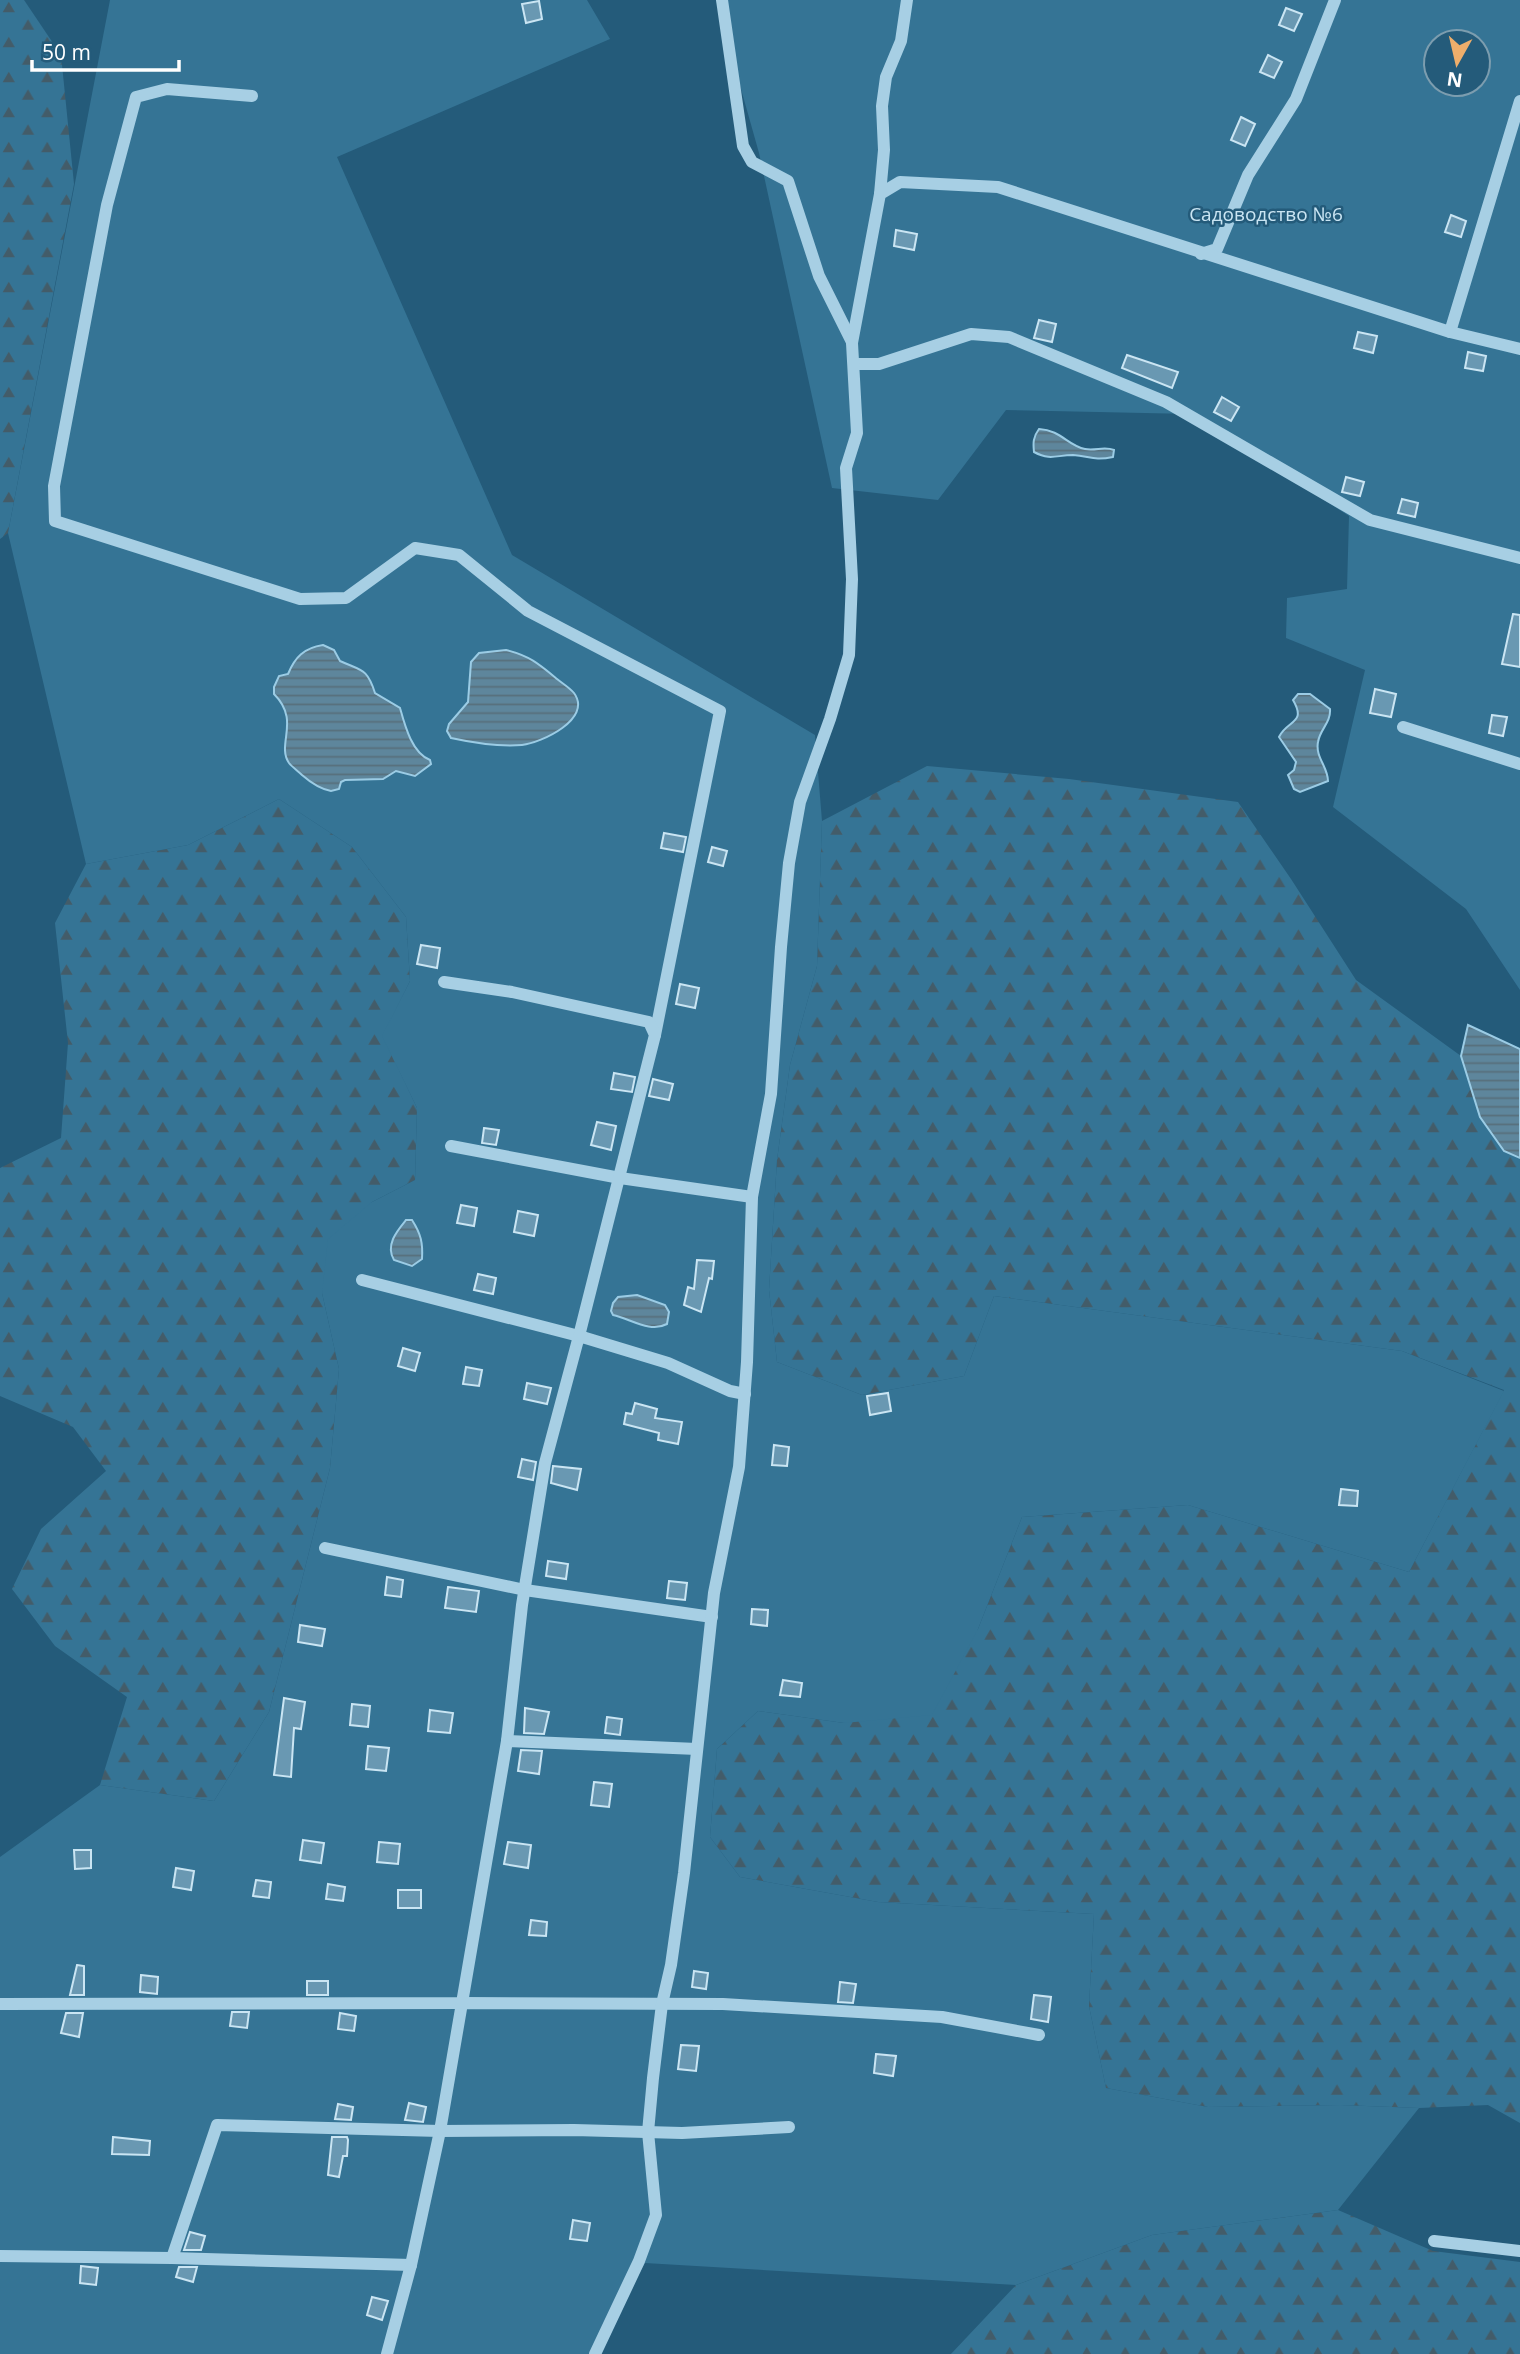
<svg xmlns="http://www.w3.org/2000/svg" width="1520" height="2354" viewBox="0 0 1520 2354" font-family="'Open Sans',sans-serif">
<style>
.forest{fill:url(#forest-firs)}
.garden{fill:#357495;fill-rule:evenodd}
.water{fill:url(#water-rules);stroke:#9bcce5;stroke-width:2}
.building{fill:#6998b2;stroke:#cae5f3;stroke-width:2}
.lines{fill:none;stroke-linecap:round;stroke-linejoin:round}
.minor{stroke:#a7cfe4;stroke-width:12}
.labels{text-anchor:middle;dominant-baseline:central;stroke-width:5;stroke-linejoin:round;paint-order:stroke}
.park-label{font-size:19px;fill:#cae5f3;stroke:#245b7a}
</style>
<defs>
<pattern id="forest-firs" width="22" height="20" patternUnits="userSpaceOnUse" patternTransform="scale(1.75)"><rect width="22" height="20" fill="#357495"/><path d="M5 1l3.5 6h-7zM16 11l3.5 6h-7z" fill="#435c69"/></pattern>
<pattern id="water-rules" width="6" height="5" patternUnits="userSpaceOnUse" patternTransform="scale(1.75)"><rect width="6" height="5" fill="#5e869c"/><path d="M0 2.5h6" fill="none" stroke="#576f7c"/></pattern>
</defs>
<rect width="100%" height="100%" fill="#245b7a"/>
<!-- forest -->
<g class="forest">
<polygon points="0,0 24,0 61,55 74,184 8,533 0,539"/>
<polygon points="927,766 1069,779 1238,802 1291,879 1356,980 1461,1056 1480,1117 1504,1151 1520,1158 1520,2123 1488,2105 1419,2108 1340,2105 1208,2107 1106,2088 1089,2006 1094,1914 878,1902 740,1877 710,1837 717,1749 758,1711 844,1723 978,1629 1022,1517 1188,1505 1409,1572 1504,1390 1402,1351 994,1296 964,1376 862,1395 777,1362 769,1290 777,1160 790,1065 817,966 822,821"/>
<polygon points="279,799 352,847 406,917 410,981 383,1036 417,1108 415,1180 372,1202 322,1293 339,1369 330,1468 269,1712 214,1801 100,1785 127,1697 55,1646 12,1589 41,1529 106,1471 73,1427 0,1396 0,1168 61,1138 68,1043 55,923 86,864 188,845"/>
<polygon points="1338,2210 1433,2251 1520,2262 1520,2354 951,2354 1016,2285 1152,2235"/>
</g>
<!-- garden -->
<g class="garden">
<polygon points="110,0 587,0 610,39 337,157 512,555 815,735 822,821 817,966 790,1065 777,1160 769,1290 777,1362 862,1395 964,1376 994,1296 1402,1351 1504,1391 1409,1572 1188,1505 1022,1517 978,1629 932,1715 844,1723 758,1711 717,1749 710,1837 740,1877 878,1902 1094,1914 1089,2006 1106,2088 1208,2107 1340,2105 1419,2108 1338,2210 1152,2235 1016,2285 645,2263 595,2354 0,2354 0,1857 100,1785 214,1801 269,1712 330,1468 339,1369 322,1293 328,1239 372,1202 415,1180 417,1108 382,1036 410,981 406,917 352,847 279,799 188,845 86,864 8,533"/>
<path d="M716,0H1520V990L1466,909L1333,807L1365,670L1286,638L1287,598L1347,589L1349,516L1191,414L1006,410L938,500L832,488L759,153ZM1436,42H1478V84H1436Z"/>
</g>
<!-- water -->
<g class="water">
<path d="M1039,429C1061,430 1068,446 1085,449C1096,451 1104,446 1114,450L1113,457C1093,461 1090,456 1073,455C1056,455 1051,461 1034,452C1033,443 1033,437 1039,429Z"/>
<path d="M323,645L334,650L340,661C362,671 367,668 375,693L400,708C405,726 412,753 430,760L431,764L415,776L396,771L383,779L345,780L341,782L339,789L331,791C320,789 310,782 302,775C298,771 292,767 289,763C276,744 301,721 274,694V687L279,676L288,674C295,657 304,648 323,645Z"/>
<path d="M506,650C530,656 539,664 557,679C562,683 570,688 574,693C593,719 541,743 522,745C498,747 474,743 451,738L447,731L449,724L468,702L471,662L479,653Z"/>
<path d="M1298,694H1310L1330,709C1331,723 1320,729 1318,742C1315,757 1328,767 1328,781L1300,792L1294,789L1288,775L1294,770L1296,762L1279,737C1287,720 1307,724 1293,700Z"/>
<polygon points="1468,1025 1520,1049 1520,1158 1504,1151 1480,1117 1461,1056"/>
<path d="M406,1220H412C421,1234 423,1243 422,1259L412,1266L394,1260C385,1245 397,1231 406,1220Z"/>
<path d="M637,1295L665,1305L669,1312L667,1324C650,1333 631,1319 613,1315L611,1311L613,1303L618,1297Z"/>
</g>
<!-- building -->
<g class="building">
<polygon points="539,1 542,19 526,23 522,4"/>
<polygon points="1286,8 1302,14 1294,31 1279,25"/>
<polygon points="1268,55 1282,62 1274,78 1260,72"/>
<polygon points="1241,117 1255,124 1245,146 1231,140"/>
<polygon points="1451,215 1466,221 1461,237 1445,232"/>
<polygon points="896,230 917,234 914,250 894,246"/>
<polygon points="1039,320 1056,324 1052,342 1034,338"/>
<polygon points="1358,332 1377,336 1373,353 1354,348"/>
<polygon points="1468,352 1486,356 1483,371 1465,368"/>
<polygon points="1127,355 1178,372 1172,388 1122,368"/>
<polygon points="1222,397 1239,407 1231,421 1214,412"/>
<polygon points="1346,477 1364,482 1360,496 1342,492"/>
<polygon points="1402,499 1418,503 1415,517 1398,513"/>
<polygon points="1513,614 1520,615 1520,667 1502,664"/>
<polygon points="1375,689 1396,694 1391,717 1370,713"/>
<polygon points="1492,715 1507,717 1503,736 1489,733"/>
<polygon points="664,833 686,837 683,852 661,848"/>
<polygon points="712,847 727,851 723,866 708,862"/>
<polygon points="421,945 440,948 437,968 417,964"/>
<polygon points="680,984 699,988 695,1008 676,1004"/>
<polygon points="614,1073 635,1077 632,1092 611,1089"/>
<polygon points="653,1079 673,1084 669,1100 649,1096"/>
<polygon points="597,1122 616,1126 611,1150 591,1145"/>
<polygon points="484,1128 499,1130 496,1145 482,1143"/>
<polygon points="461,1205 477,1208 474,1226 457,1223"/>
<polygon points="518,1211 538,1215 534,1236 514,1232"/>
<polygon points="697,1260 714,1261 712,1279 709,1278 701,1312 684,1305 688,1287 694,1289"/>
<polygon points="478,1274 496,1278 493,1294 474,1290"/>
<polygon points="403,1348 420,1353 415,1371 398,1366"/>
<polygon points="466,1367 482,1370 479,1386 463,1384"/>
<polygon points="527,1383 551,1388 547,1404 524,1399"/>
<polygon points="888,1393 891,1411 870,1415 867,1396"/>
<polygon points="635,1403 657,1409 655,1418 682,1422 678,1444 658,1440 659,1433 624,1424 626,1413 632,1414"/>
<polygon points="774,1445 789,1447 787,1466 772,1465"/>
<polygon points="522,1459 536,1462 533,1480 518,1477"/>
<polygon points="553,1466 581,1469 577,1490 551,1483"/>
<polygon points="1341,1489 1358,1491 1357,1506 1339,1505"/>
<polygon points="548,1561 568,1564 566,1579 546,1576"/>
<polygon points="387,1577 403,1580 401,1597 385,1595"/>
<polygon points="669,1581 687,1583 685,1600 667,1598"/>
<polygon points="448,1587 479,1591 476,1612 445,1608"/>
<polygon points="752,1609 768,1610 767,1626 751,1624"/>
<polygon points="300,1625 325,1629 322,1646 298,1642"/>
<polygon points="783,1680 802,1683 800,1697 780,1695"/>
<polygon points="284,1698 305,1702 301,1729 294,1728 291,1777 274,1775"/>
<polygon points="352,1704 370,1706 368,1727 350,1725"/>
<polygon points="525,1708 549,1712 544,1734 524,1733"/>
<polygon points="430,1710 453,1713 450,1733 428,1731"/>
<polygon points="607,1717 622,1719 620,1735 605,1733"/>
<polygon points="368,1746 389,1748 386,1771 366,1769"/>
<polygon points="521,1750 542,1751 539,1774 518,1771"/>
<polygon points="594,1782 612,1784 609,1807 591,1805"/>
<polygon points="303,1840 324,1843 321,1863 300,1860"/>
<polygon points="379,1842 400,1844 398,1864 377,1862"/>
<polygon points="508,1842 531,1845 528,1868 504,1864"/>
<polygon points="74,1850 91,1850 91,1868 75,1869"/>
<polygon points="176,1868 194,1871 191,1890 173,1887"/>
<polygon points="256,1880 271,1882 269,1898 253,1896"/>
<polygon points="328,1884 345,1887 343,1901 326,1899"/>
<rect x="398" y="1890" width="23" height="18"/>
<polygon points="531,1920 547,1922 546,1936 529,1935"/>
<polygon points="77,1965 84,1966 84,1995 70,1995"/>
<polygon points="694,1971 708,1973 706,1989 692,1987"/>
<polygon points="141,1975 158,1977 157,1994 140,1992"/>
<rect x="307" y="1981" width="21" height="14"/>
<polygon points="840,1982 856,1984 853,2003 838,2002"/>
<polygon points="1034,1995 1051,1997 1048,2022 1031,2019"/>
<polygon points="232,2012 249,2012 247,2028 230,2026"/>
<polygon points="66,2013 83,2013 79,2037 61,2033"/>
<polygon points="340,2013 356,2016 354,2031 338,2029"/>
<polygon points="681,2045 699,2046 696,2071 678,2069"/>
<polygon points="876,2054 896,2056 893,2076 874,2073"/>
<polygon points="409,2103 426,2107 423,2122 405,2120"/>
<polygon points="338,2104 353,2107 351,2120 335,2119"/>
<polygon points="113,2137 150,2141 149,2155 112,2154"/>
<polygon points="332,2137 347,2137 348,2140 347,2156 343,2156 339,2177 328,2175"/>
<polygon points="573,2220 590,2223 587,2241 570,2239"/>
<polygon points="190,2232 205,2236 201,2250 184,2250"/>
<polygon points="81,2266 98,2268 96,2285 80,2283"/>
<polygon points="179,2267 197,2267 193,2282 176,2277"/>
<polygon points="372,2297 388,2301 382,2320 367,2315"/>
</g>
<g class="lines">
<!-- minor -->
<g class="minor">
<polyline points="722,0 743,146 752,162 788,181 819,276 852,342"/>
<polyline points="252,96 167,89 136,97 107,205 54,486 55,521 300,599 346,598 415,548 459,555 528,611 720,711 655,1035"/>
<polyline points="880,194 884,150 882,106 886,77 901,41 907,0"/>
<polyline points="1201,254 1217,249 1248,175 1296,99 1335,0"/>
<polyline points="1450,332 1520,101"/>
<polyline points="854,364 879,364 971,334 1009,337 1166,402 1370,520 1520,558"/>
<polyline points="1403,727 1520,764"/>
<polyline points="451,1146 620,1178 752,1197"/>
<polyline points="362,1280 579,1336 655,1035 649,1022 512,992 444,982"/>
<polyline points="325,1548 525,1590 712,1617"/>
<polyline points="507,1741 522,1605 545,1463 579,1336 668,1363 730,1391 745,1394"/>
<polyline points="0,2004 462,2003 507,1741 697,1749"/>
<polyline points="1434,2241 1520,2251"/>
<polyline points="0,2256 172,2258"/>
<polyline points="411,2265 172,2258 217,2125 440,2131 462,2003 723,2004 942,2017 1039,2035"/>
<polyline points="387,2354 411,2265 440,2131 574,2130 682,2133 789,2127"/>
<polyline points="595,2354 639,2261 656,2215 648,2132 653,2078 662,2004 671,1965 684,1873 714,1593 739,1467 747,1362 752,1197 771,1094 781,947 789,863 800,802 830,719 849,655 852,579 846,468 857,433 852,343 880,194 900,182 998,187 1450,332 1520,349"/>
</g>
</g>
<g class="labels">
<!-- park labels -->
<g class="park-label">
<text x="1266" y="214">Садоводство №6</text>
</g>
</g>
<!-- north arrow -->
<g transform="translate(1457 63) rotate(188)"><circle r="33" fill="#245b7a" stroke="#7c9daf" stroke-width="2"/>
<path d="M0-5L12 26L0 18L-12 26Z" fill="#eeae6b"/>
<text y="-10" font-size="19" font-weight="bold" text-anchor="middle" fill="#ffffff">N</text>
</g>
<!-- scale -->
<path d="M32 60v10h147v-10" fill="none" stroke="#ffffff" stroke-width="3.5"/>
<text x="42" y="60" font-size="21" fill="#ffffff" stroke="#245b7a" stroke-width="5" paint-order="stroke">50 m</text>
</svg>
